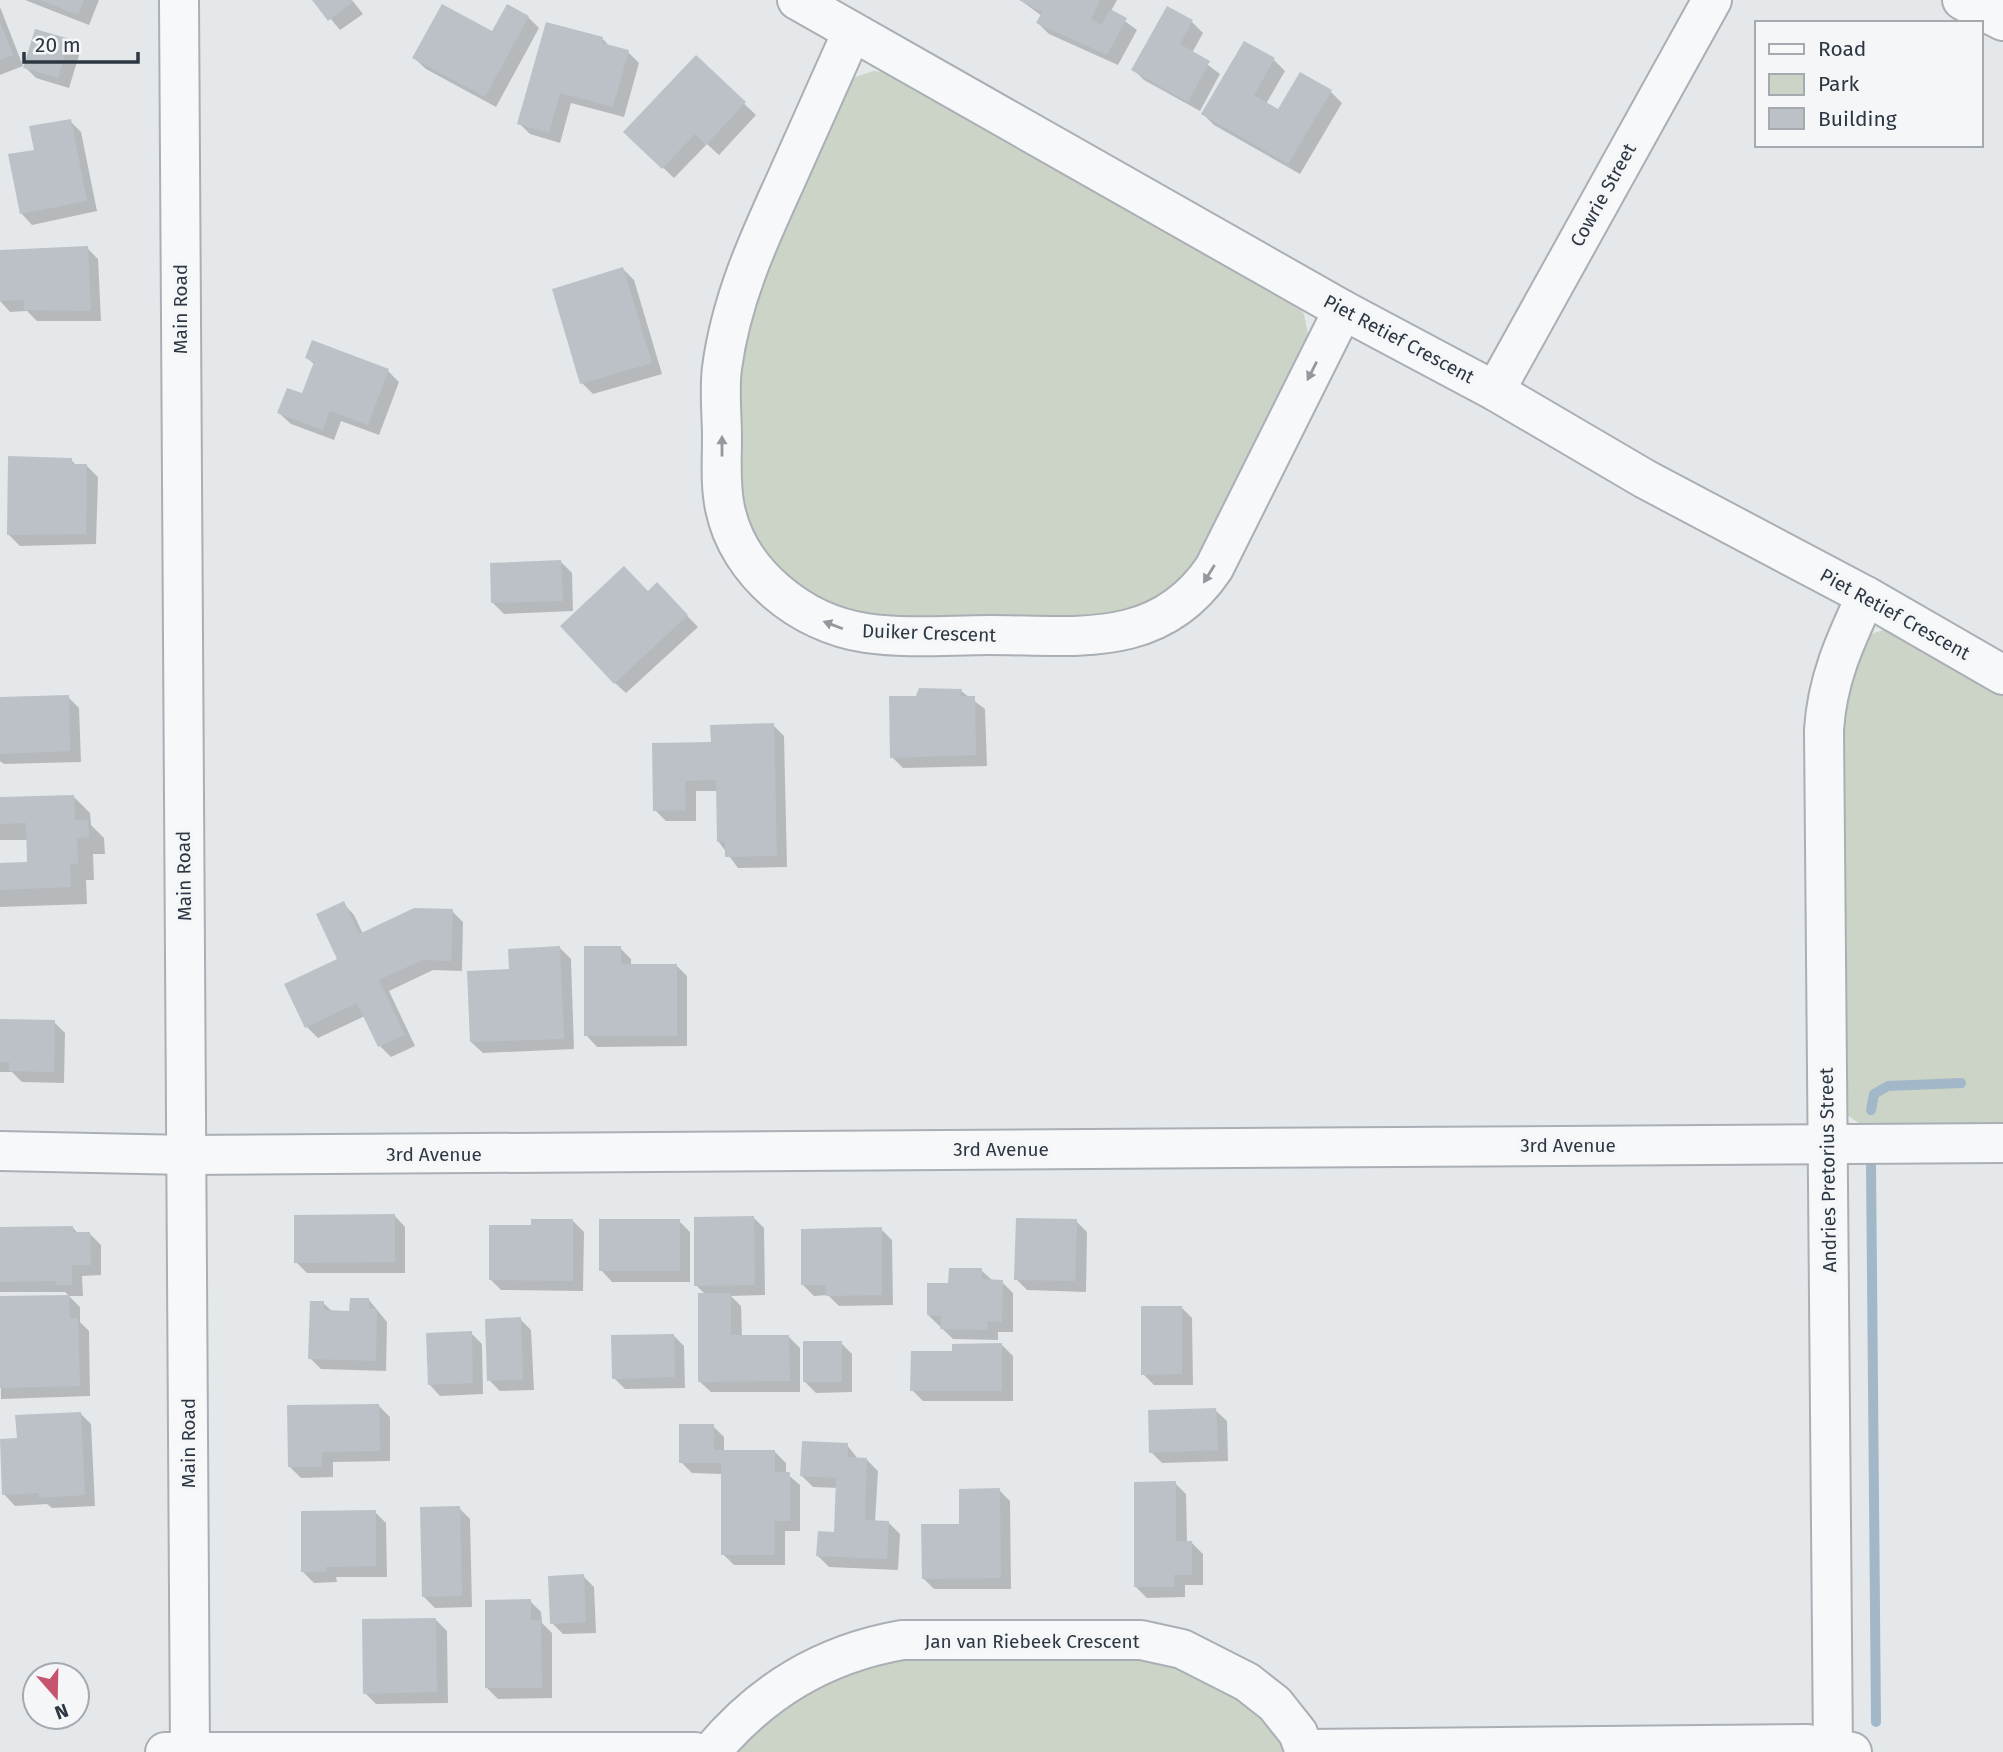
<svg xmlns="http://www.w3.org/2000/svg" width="2003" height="1752" viewBox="0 0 2003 1752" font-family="'Fira Sans',sans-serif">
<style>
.green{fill:#cbd4c6}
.shadow{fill:#0003}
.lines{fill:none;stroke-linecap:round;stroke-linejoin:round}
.stream{stroke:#a2b8c8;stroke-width:10}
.building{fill:#bcc1c8}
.minor-casing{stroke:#a9afb5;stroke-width:42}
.minor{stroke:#f7f8fa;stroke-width:38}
.oneway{fill:#92989e}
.labels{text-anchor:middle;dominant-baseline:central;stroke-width:7;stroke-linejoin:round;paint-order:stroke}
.street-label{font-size:19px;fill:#2d3743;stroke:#f4f6f8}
</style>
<rect width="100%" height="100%" fill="#e4e8eb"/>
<!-- green -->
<g class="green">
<polygon points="873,71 886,72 1295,302 1304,314 1309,339 1202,558 1181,586 1116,618 872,620 819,603 775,567 751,535 740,498 738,408 746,339 764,272 850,79"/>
<polygon points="1883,630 1894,632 2003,695 2003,1127 1865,1127 1847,1115 1842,1104 1841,703 1866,636"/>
<polygon points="1142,1654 1203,1671 1270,1723 1287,1752 737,1752 740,1744 810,1684 879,1658"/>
</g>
<!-- shadow -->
<g class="shadow">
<polygon points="25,0 99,0 89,25"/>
<polygon points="315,0 352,0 363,14 340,30"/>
<polygon points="1020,0 1117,0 1111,11 1137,30 1118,65 1049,34 1038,23 1042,16"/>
<polygon points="0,7 23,66 0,75"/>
<polygon points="1168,8 1192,22 1203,33 1192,53 1220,74 1200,111 1144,80 1133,69"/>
<polygon points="528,17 539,28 496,107 426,69 414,58 493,33"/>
<polygon points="603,39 610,47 628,52 639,63 624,117 571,103 560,143 530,134 519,123"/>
<polygon points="69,41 80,52 69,88 36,78 25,67"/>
<polygon points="696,58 756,115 719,155 707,144 674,178 626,132"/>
<polygon points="1274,60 1285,71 1266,104 1279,112 1331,92 1342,103 1300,174 1214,125 1203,114"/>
<polygon points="70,121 81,132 97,211 32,225 21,213 36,151"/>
<polygon points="87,248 98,259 101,321 37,321 27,311 10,312 0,301 0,252"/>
<polygon points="623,269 634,280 662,374 593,394 582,383"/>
<polygon points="307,358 388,371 399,382 379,435 341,421 334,440 291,424 279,413 303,396 315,365"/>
<polygon points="71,460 77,466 87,466 98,477 96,544 20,546 8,534"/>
<polygon points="561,562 572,573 573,611 504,614 493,603"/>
<polygon points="648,593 668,596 698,627 626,693 615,683"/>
<polygon points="961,691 985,709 987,766 903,768 892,757 918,697"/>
<polygon points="68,697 79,708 81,762 4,764 0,761 0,699"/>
<polygon points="773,725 784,736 787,867 738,868 718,841 718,791 696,791 696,821 666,821 655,810 712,743"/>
<polygon points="73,796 90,813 91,825 104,838 105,854 93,854 94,880 86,880 87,904 0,907 0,864 29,863 28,840 0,840 0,799"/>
<polygon points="343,903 354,915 363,934 452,911 463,922 462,971 433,970 389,991 415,1046 391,1057 380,1046 365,1016 318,1038 307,1027 287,985 339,960"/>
<polygon points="560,948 571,959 574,1049 483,1053 471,1042 511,971"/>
<polygon points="620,948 631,959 631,966 676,965 687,976 687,1046 597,1047 586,1035"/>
<polygon points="0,1021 54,1022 65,1033 64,1083 22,1082 12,1072 0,1072"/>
<polygon points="394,1215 405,1227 405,1273 307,1273 296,1262"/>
<polygon points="753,1217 764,1228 765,1295 731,1296 741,1306 742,1337 789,1337 800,1348 800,1392 711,1392 699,1381 706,1295 696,1285"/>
<polygon points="573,1221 584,1232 583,1291 501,1290 490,1279"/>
<polygon points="679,1221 690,1232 690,1282 612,1282 601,1270"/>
<polygon points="1076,1221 1087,1232 1086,1292 1027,1290 1016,1279"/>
<polygon points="73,1228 79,1234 90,1234 101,1245 101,1275 82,1276 83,1296 69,1296 65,1292 0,1292 0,1229"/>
<polygon points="881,1229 892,1240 893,1305 839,1306 828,1295 814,1296 803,1285"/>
<polygon points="981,1270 993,1281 1002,1282 1013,1293 1013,1332 998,1332 998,1340 953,1339 928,1315 950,1285"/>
<polygon points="69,1296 80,1307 80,1322 89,1331 90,1396 1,1399 0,1298"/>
<polygon points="369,1300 387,1322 386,1371 321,1369 310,1358 323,1303 333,1312 350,1312"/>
<polygon points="1181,1307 1192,1318 1193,1385 1154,1385 1143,1374"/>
<polygon points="520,1319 531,1330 534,1390 500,1391 489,1380"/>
<polygon points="471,1333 482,1344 483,1394 440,1396 429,1384"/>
<polygon points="673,1335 684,1346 685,1388 625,1389 614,1378"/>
<polygon points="841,1343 852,1354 852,1392 816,1393 805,1382"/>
<polygon points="1002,1345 1013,1356 1013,1401 923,1401 912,1390 953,1353"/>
<polygon points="379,1406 390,1417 390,1461 333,1462 333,1477 301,1478 290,1467"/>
<polygon points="1215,1410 1227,1421 1228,1461 1162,1463 1151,1452"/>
<polygon points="80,1413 91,1424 95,1506 52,1508 47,1504 15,1506 4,1494 19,1440"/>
<polygon points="713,1426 724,1437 724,1452 775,1452 786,1463 786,1473 800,1485 800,1531 785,1531 785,1565 734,1565 723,1554 722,1474 692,1473 681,1462"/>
<polygon points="847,1445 858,1459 867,1460 878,1471 875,1522 889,1523 900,1534 898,1570 829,1567 818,1556 836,1534 838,1488 813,1487 802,1476"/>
<polygon points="1175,1483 1186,1494 1187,1542 1192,1543 1203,1554 1203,1585 1185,1585 1185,1597 1147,1598 1136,1587"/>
<polygon points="999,1490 1010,1501 1011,1589 934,1589 923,1578 961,1526"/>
<polygon points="459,1508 470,1519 472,1607 435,1608 424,1597"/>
<polygon points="375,1512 386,1523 387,1577 336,1577 337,1582 314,1583 303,1572"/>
<polygon points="583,1576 594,1587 596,1633 563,1634 552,1623"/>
<polygon points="530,1601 541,1612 542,1623 552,1633 552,1698 498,1699 487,1688"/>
<polygon points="435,1619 447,1631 448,1703 376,1704 365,1693"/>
</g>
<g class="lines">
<!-- stream -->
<g class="stream">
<polyline points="1871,1110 1874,1094 1888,1086 1961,1083"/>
<polyline points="1871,1164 1876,1722"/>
</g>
</g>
<!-- building -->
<g class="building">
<polygon points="40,0 84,0 78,15"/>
<polygon points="312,0 352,0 353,2 328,21"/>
<polygon points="1019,0 1100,0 1091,19 1102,25 1110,9 1127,18 1107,55 1036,23 1042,12"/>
<polygon points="442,4 492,31 507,4 529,16 485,97 412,58"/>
<polygon points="1167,6 1193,20 1180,44 1210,61 1188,102 1131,70"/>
<polygon points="0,22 13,55 0,60"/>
<polygon points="546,22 603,37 602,43 629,50 613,107 560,93 549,133 517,124"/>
<polygon points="35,29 70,39 58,78 23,68"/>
<polygon points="1244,41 1275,58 1254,95 1278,109 1300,72 1332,90 1288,164 1201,114"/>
<polygon points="696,55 746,102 706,145 695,134 662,169 623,132"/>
<polygon points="71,119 87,201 20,214 8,154 34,150 29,126"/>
<polygon points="88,246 91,311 24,310 24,300 0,301 0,250"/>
<polygon points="623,267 652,363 580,384 552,289"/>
<polygon points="312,340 389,369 368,425 330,411 323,430 277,413 287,388 302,393 314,362 305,358"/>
<polygon points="8,456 72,458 72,464 87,464 86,534 7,535"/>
<polygon points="561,560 563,601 491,603 490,563"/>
<polygon points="624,566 648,591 657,582 688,615 614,684 560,626"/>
<polygon points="919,688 962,689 960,696 975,696 976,755 890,758 889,696 916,696"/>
<polygon points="69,695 70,751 0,754 0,697"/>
<polygon points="774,723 777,856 725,857 725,841 717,842 716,780 685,781 686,810 653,811 652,743 711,742 710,725"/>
<polygon points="74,795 75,820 88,820 89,837 77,838 78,864 70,864 71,887 0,890 0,863 27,862 26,823 0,824 0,797"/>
<polygon points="344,901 359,934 414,908 453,909 451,961 422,960 379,980 405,1035 378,1047 357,1003 305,1028 284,984 337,959 316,914"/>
<polygon points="560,946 564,1039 470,1042 467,971 509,969 508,949"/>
<polygon points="584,946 621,946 621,964 677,964 677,1036 584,1036"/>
<polygon points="0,1019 55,1020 54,1072 9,1071 9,1062 0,1062"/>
<polygon points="395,1214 395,1262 294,1263 294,1215"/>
<polygon points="754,1216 755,1285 694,1286 694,1217"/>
<polygon points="1016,1218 1077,1219 1075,1281 1014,1280"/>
<polygon points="531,1219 573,1219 573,1281 489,1280 489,1225 531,1225"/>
<rect x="599" y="1219" width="81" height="52"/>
<polygon points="73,1226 73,1232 90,1232 91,1265 72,1265 72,1285 56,1285 56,1281 0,1282 0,1227"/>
<polygon points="882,1227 882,1295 826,1296 825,1285 801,1285 801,1229"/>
<polygon points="949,1268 982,1268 982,1279 1003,1280 1002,1322 988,1321 987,1330 940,1329 941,1316 927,1315 927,1283 948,1283"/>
<polygon points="698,1293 731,1293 731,1335 789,1335 790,1381 698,1382"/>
<polygon points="69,1295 70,1318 78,1318 80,1386 0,1388 0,1296"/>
<polygon points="350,1298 369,1298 369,1309 377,1309 376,1361 308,1359 310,1301 324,1301 324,1310 349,1311"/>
<polygon points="1141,1306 1182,1306 1182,1374 1141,1375"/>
<polygon points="521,1317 523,1380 487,1381 485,1319"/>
<polygon points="472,1331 473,1383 428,1385 426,1333"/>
<polygon points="674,1334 675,1377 612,1379 611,1335"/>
<rect x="803" y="1341" width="39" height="41"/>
<polygon points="1002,1343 1002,1391 910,1391 911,1351 952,1351 952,1344"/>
<polygon points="379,1404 380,1451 322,1452 322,1467 288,1467 287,1405"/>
<polygon points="1216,1408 1218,1450 1149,1453 1148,1410"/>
<polygon points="81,1412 85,1495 39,1498 39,1493 2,1495 0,1439 17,1438 15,1415"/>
<polygon points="679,1424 714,1424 714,1450 775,1450 775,1472 790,1472 790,1521 774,1521 775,1555 721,1555 721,1463 679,1463"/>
<polygon points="802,1441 848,1443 848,1457 867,1458 865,1520 889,1521 887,1559 816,1556 818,1531 834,1532 836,1478 800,1476"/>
<polygon points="1176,1481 1176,1541 1192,1541 1192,1575 1174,1575 1174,1587 1134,1587 1134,1482"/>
<polygon points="1000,1488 1001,1578 922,1579 921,1524 959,1524 959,1489"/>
<polygon points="460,1506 462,1596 422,1597 420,1507"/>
<polygon points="376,1510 376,1566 326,1567 326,1572 301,1572 301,1511"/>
<polygon points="584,1574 586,1622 550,1624 548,1576"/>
<polygon points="531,1599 531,1620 541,1620 542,1688 485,1688 485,1600"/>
<polygon points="436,1618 437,1692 363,1694 362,1619"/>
</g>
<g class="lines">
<defs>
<g id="minor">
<polyline points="179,0 190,1752"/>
<polyline points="797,0 1343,310 1495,391 1645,479 1866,596 2003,675"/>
<polyline points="1962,0 2003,21"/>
<path d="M852,32C830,81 808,130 786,180C758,241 731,300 722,368C719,390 722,415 722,438C722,461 720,485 725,508C738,573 802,624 866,633C906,639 949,635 990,635C1076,635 1159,650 1214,568L1343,310"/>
<polyline points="1495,391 1712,0"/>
<polyline points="0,1151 187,1155 2003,1143"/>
<polyline points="1305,1749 1807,1744 1852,1752"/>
<polyline points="165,1752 695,1752"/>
<path d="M711,1752C762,1691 823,1654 902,1640H1141L1182,1649L1247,1682L1275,1704L1298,1733L1305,1752"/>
<path d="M1833,1752L1824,730C1827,680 1845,641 1866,596"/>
</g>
</defs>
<!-- minor casing -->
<use href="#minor" class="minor-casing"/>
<!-- minor -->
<use href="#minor" class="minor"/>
</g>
<!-- one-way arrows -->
<defs><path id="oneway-solid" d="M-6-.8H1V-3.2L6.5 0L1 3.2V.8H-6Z" transform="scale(1.75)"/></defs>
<g class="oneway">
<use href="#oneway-solid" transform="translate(1312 371) rotate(117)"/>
<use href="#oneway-solid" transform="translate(722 446) rotate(-90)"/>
<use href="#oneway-solid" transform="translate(1209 574) rotate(122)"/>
<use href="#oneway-solid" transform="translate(833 625) rotate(-159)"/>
</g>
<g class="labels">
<!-- street labels -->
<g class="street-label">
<text transform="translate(1603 195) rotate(-61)">Cowrie Street</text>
<text transform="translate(180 309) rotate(-90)">Main Road</text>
<text transform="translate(1399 339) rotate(28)">Piet Retief Crescent</text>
<text transform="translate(1895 614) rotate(29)">Piet Retief Crescent</text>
<text transform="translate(929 633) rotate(2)">Duiker Crescent</text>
<text transform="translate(184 876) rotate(-91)">Main Road</text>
<text x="1568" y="1145">3rd Avenue</text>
<text x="1001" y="1149">3rd Avenue</text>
<text x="434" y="1154">3rd Avenue</text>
<text transform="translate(1828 1170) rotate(-91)">Andries Pretorius Street</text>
<text transform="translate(188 1443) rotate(-90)">Main Road</text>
<text x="1032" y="1641">Jan van Riebeek Crescent</text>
</g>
</g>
<!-- legend -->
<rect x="1755" y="21" width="228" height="126" fill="#f4f6f8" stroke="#a4aab0" stroke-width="2"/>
<rect x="1769" y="44" width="35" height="10" fill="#f7f8fa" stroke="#a4aab0" stroke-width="2"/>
<text x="1818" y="56" font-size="21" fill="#2d3743">Road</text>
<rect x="1769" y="74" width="35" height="21" fill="#cbd4c6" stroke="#a4aab0" stroke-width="2"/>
<text x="1818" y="91" font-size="21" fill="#2d3743">Park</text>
<rect x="1769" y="108" width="35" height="21" fill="#bcc1c8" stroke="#a4aab0" stroke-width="2"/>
<text x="1818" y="126" font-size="21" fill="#2d3743">Building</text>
<!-- north arrow -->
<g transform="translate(56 1696) rotate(160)"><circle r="33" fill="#f4f6f8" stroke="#a4aab0" stroke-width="2"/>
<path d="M0-5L12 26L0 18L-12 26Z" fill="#c6546e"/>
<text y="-10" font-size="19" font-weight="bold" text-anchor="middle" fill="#2d3743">N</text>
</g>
<!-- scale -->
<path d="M24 52v10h114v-10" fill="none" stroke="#2d3743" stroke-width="3.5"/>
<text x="35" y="52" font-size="21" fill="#2d3743" stroke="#f4f6f8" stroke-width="5" paint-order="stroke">20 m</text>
</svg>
